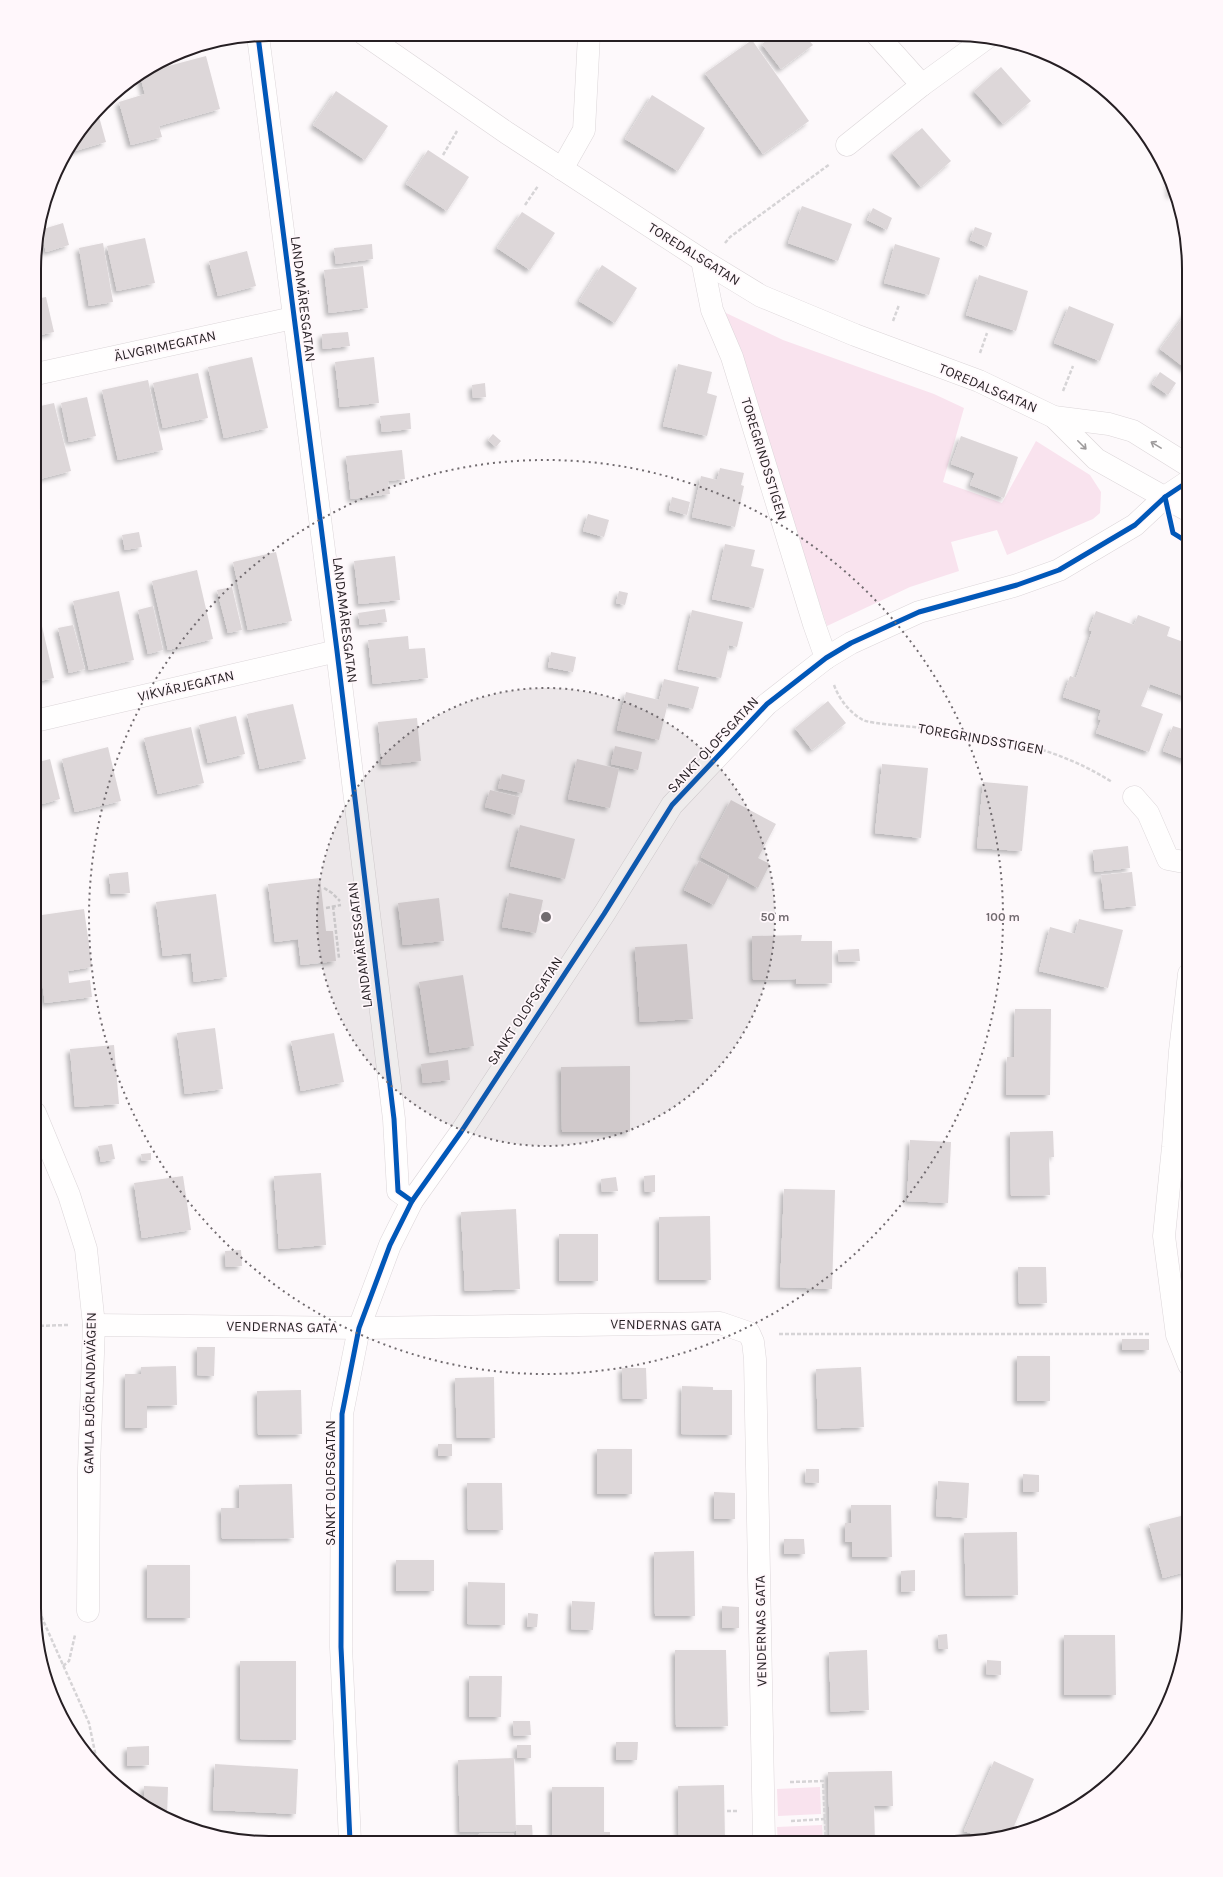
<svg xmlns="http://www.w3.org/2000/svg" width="1223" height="1877" viewBox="0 0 1223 1877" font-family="Karla,sans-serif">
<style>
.green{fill:#f9e3ee}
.building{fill:#ddd7d9;filter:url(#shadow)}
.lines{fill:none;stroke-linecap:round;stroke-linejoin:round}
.minor-casing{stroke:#dcd6d9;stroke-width:23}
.path{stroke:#d6d4d6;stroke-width:2.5;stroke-dasharray:4 2;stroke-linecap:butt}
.minor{stroke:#fffefe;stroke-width:22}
.cycleway-casing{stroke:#fff7fb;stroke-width:8}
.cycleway{stroke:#0057b8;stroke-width:5}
.oneway{stroke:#9d9a9b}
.ring{fill:none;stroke:#716b6f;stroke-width:2;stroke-dasharray:2 4}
.labels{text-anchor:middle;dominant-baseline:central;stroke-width:3.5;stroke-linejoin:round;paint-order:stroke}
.street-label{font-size:14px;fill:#261f23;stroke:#fff7fb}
.rim{fill:none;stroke:#261f23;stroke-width:2}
.centre{fill:#716b6f;stroke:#fff7fb;stroke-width:2}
.ring-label{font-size:12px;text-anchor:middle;font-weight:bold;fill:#716b6f;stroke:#fff7fb;stroke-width:3.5;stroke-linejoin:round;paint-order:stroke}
</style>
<defs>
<filter id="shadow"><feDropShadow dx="-3.5" dy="3.5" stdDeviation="2" flood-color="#0004"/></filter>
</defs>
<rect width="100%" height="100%" fill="#fdf9fb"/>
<!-- green -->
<g class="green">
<polygon points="724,312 783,340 934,394 964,408 943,482 1002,503 1036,441 1090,475 1101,492 1100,513 1093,519 1007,555 997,530 951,542 959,571 910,587 827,626"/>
<polygon points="820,1787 821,1814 778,1816 777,1789"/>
<polygon points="822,1825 823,1843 778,1843 777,1827"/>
</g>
<!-- building -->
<g class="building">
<polygon points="774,35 805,36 813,45 781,69 762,44"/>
<polygon points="752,40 809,121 763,154 705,73"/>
<polygon points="206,56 220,109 159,126 162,137 131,145 119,102 145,94 140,76 146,72"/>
<polygon points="1001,67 1031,101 1003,124 974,91"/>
<polygon points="336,91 388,126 365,160 313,125"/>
<polygon points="652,95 705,128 678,171 625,139"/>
<polygon points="98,113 106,142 68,153"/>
<polygon points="922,128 951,161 921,187 892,153"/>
<polygon points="428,150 469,177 447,211 406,184"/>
<polygon points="1169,176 1171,179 1174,194 1170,195"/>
<polygon points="802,206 852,224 838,261 788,243"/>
<polygon points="873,208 892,218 887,230 867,220"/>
<polygon points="522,212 555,233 530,270 497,248"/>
<polygon points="63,223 69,245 46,252 40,230"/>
<polygon points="975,227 992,233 987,247 970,240"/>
<polygon points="145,238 155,283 117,291 107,246"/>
<polygon points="103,243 113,302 89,306 79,248"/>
<polygon points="372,244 373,259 336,264 334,248"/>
<polygon points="895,244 940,258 929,295 884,283"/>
<polygon points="247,251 256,286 218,296 209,261"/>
<polygon points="602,265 637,288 615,323 579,301"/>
<polygon points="363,266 368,308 329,313 324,270"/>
<polygon points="979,275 1028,291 1016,331 966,315"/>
<polygon points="46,297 54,332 36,336 36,299"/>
<polygon points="1069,306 1114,324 1100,361 1054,343"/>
<polygon points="1189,309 1189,371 1160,349"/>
<polygon points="348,332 350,346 323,349 322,334"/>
<polygon points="252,357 268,428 224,438 208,367"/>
<polygon points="374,357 379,403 340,407 335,362"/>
<polygon points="678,364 712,372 707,393 717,396 707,436 663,426"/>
<polygon points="1160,372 1176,383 1168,395 1152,384"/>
<polygon points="198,373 208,418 163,428 153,383"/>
<polygon points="148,380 163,450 118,460 102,390"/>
<polygon points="485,383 486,397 473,398 472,385"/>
<polygon points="87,397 96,436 69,442 61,403"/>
<polygon points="54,403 71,471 36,480 36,407"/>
<polygon points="410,413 411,429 382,432 380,416"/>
<polygon points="493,434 501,441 496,447 488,440"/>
<polygon points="961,436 1018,457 1004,498 970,485 975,473 951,464"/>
<polygon points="402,450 405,479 388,481 390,494 351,499 346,456"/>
<polygon points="720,468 744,473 741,485 744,486 735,527 692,517 701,476 717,480"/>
<polygon points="672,497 690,502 687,515 669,510"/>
<polygon points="588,514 609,520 604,537 583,531"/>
<polygon points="139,532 142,547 125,550 122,535"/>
<polygon points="725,544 755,550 751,566 764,569 754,608 712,599"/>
<polygon points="276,552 292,621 248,630 233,562"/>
<polygon points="395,556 400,600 359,604 354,561"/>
<polygon points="197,570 213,639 168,650 152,581"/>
<polygon points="232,587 242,630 228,633 217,590"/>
<polygon points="119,591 134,660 89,670 73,601"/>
<polygon points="619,591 628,593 625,605 616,603"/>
<polygon points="153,606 163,650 148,654 138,610"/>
<polygon points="38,609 54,678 35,682 35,610"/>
<polygon points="385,609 387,622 360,625 358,613"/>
<polygon points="692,610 743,622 737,647 729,645 721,678 678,669"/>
<polygon points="1096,611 1134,625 1138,615 1170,627 1167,636 1189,644 1189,698 1150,684 1141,706 1163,714 1149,752 1096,733 1101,720 1098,719 1101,710 1063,697 1070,676 1076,678 1092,631 1089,630"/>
<polygon points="73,625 85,669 69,673 58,628"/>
<polygon points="408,636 409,649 425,648 428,678 373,684 368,640"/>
<polygon points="551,652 576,657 573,672 548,667"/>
<polygon points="664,679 699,687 693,709 668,703 659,740 617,730 626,692 659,700"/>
<polygon points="828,701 846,723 812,750 795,728"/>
<polygon points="293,704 306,759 260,769 247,714"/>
<polygon points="236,716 245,754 208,763 199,725"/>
<polygon points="417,718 421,761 382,765 378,722"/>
<polygon points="1173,726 1189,731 1189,761 1163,751"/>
<polygon points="191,727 204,783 158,794 144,738"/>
<polygon points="615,746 642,752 638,770 611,764"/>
<polygon points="108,747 121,801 75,812 62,759"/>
<polygon points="50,759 60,799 35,806 35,763"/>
<polygon points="577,759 619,769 610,808 568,799"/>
<polygon points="882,764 928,768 921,838 875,833"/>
<polygon points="502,774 525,780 522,793 498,788"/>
<polygon points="983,782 1028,786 1022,851 977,848"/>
<polygon points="490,790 519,797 515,815 485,807"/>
<polygon points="731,800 776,824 758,858 770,864 758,888 701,857"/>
<polygon points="520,825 575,839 565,879 510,866"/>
<polygon points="1128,846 1130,868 1095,872 1093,850"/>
<polygon points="699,861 729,876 714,905 684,890"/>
<polygon points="128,872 130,893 111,894 109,874"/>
<polygon points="1132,872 1136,906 1105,909 1101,875"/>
<polygon points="320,878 326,931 333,931 336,961 301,965 298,939 275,942 268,884"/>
<polygon points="509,893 543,900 536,933 502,927"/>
<polygon points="216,894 227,977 194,982 191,953 163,956 156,902"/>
<polygon points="439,898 444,941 403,945 398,903"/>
<polygon points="84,909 92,967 68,971 69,983 90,980 92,997 45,1003 35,932 35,916"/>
<polygon points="1079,919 1123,930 1108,988 1039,971 1050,927 1075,934"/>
<polygon points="802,935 801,941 832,941 832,983 796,984 796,979 753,980 752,936"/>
<polygon points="687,944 693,1019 640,1022 635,947"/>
<polygon points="859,949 860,961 839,962 838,950"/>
<polygon points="463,975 474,1046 430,1053 419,982"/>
<polygon points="1015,1009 1051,1009 1050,1095 1006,1095 1007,1057 1014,1057"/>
<polygon points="215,1028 223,1089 185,1094 177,1033"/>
<polygon points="334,1033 344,1082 301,1091 291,1041"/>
<polygon points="114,1045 119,1104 75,1107 70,1049"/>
<polygon points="448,1060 450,1080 423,1083 421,1064"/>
<polygon points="630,1066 630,1132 562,1132 561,1067"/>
<polygon points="1053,1131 1054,1157 1049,1157 1050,1195 1011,1196 1010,1132"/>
<polygon points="910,1140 951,1142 948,1203 907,1201"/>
<polygon points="112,1144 115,1159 101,1162 98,1146"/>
<polygon points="151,1153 151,1160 142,1161 141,1154"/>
<polygon points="321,1173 326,1245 279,1249 274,1176"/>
<polygon points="655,1175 655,1192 645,1192 644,1176"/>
<polygon points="183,1176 191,1230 142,1238 134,1183"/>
<polygon points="616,1177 618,1191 602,1192 601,1179"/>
<polygon points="784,1189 835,1190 832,1289 780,1287"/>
<polygon points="516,1209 520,1289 465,1291 461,1212"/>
<polygon points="710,1216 711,1280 659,1280 659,1217"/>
<rect x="559" y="1234" width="39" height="47"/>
<polygon points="241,1250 242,1266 226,1267 225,1251"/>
<polygon points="1018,1267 1046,1267 1047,1303 1019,1304"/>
<rect x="1122" y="1339" width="27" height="11"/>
<polygon points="197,1347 215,1347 214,1376 197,1375"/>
<rect x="1017" y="1356" width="33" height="45"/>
<polygon points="176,1366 177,1405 147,1406 147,1428 125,1428 125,1374 141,1374 141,1367"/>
<polygon points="861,1367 864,1427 818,1429 816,1369"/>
<polygon points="622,1368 646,1368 647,1399 623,1399"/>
<polygon points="494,1377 495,1438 457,1438 455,1378"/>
<polygon points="682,1386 713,1387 713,1390 732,1390 732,1435 681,1434"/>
<polygon points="301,1390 302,1434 258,1435 257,1391"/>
<rect x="438" y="1444" width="14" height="12"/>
<rect x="597" y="1449" width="35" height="45"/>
<polygon points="806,1469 819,1469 819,1483 805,1482"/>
<polygon points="1023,1474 1039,1475 1039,1492 1023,1492"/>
<polygon points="938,1481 969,1483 967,1518 936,1516"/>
<polygon points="467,1483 502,1483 503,1530 468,1530"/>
<polygon points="292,1484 294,1538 222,1539 221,1508 239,1508 239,1485"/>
<polygon points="714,1492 735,1493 735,1519 714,1519"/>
<polygon points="851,1505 891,1505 892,1557 852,1557 852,1542 845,1542 845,1523 851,1523"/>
<polygon points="1189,1514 1188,1571 1163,1578 1149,1524"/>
<polygon points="1017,1532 1018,1595 966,1596 964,1533"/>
<polygon points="784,1539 804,1539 805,1554 784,1554"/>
<polygon points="694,1551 695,1616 655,1616 654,1552"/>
<rect x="396" y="1560" width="38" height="31"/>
<rect x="147" y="1565" width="43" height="53"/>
<polygon points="915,1570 915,1591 901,1592 901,1571"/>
<polygon points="468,1582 505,1583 505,1625 467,1624"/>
<polygon points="572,1601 595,1602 593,1630 571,1629"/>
<polygon points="722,1606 739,1607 739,1628 722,1628"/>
<polygon points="528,1613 538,1614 537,1627 527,1627"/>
<polygon points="947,1634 948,1649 939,1649 938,1635"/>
<polygon points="1064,1635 1115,1635 1116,1695 1064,1695"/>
<polygon points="675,1650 726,1650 728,1726 676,1727"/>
<polygon points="867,1650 869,1710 831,1712 829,1652"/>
<polygon points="987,1660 1001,1661 1001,1675 986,1674"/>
<polygon points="240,1661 296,1661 296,1740 240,1739"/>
<polygon points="469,1676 502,1676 501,1717 469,1717"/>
<polygon points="513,1721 530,1721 531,1735 514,1736"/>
<polygon points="616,1742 638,1742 637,1760 616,1760"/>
<rect x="517" y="1745" width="14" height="13"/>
<polygon points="149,1746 149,1765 127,1766 127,1747"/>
<polygon points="514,1758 516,1831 460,1832 458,1760"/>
<polygon points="994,1761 1034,1779 1012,1831 971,1840 973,1834 964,1831"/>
<polygon points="215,1764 298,1769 296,1814 213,1810"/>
<polygon points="892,1771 893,1806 874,1806 875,1843 830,1843 828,1772"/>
<polygon points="724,1785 725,1842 679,1842 678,1786"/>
<polygon points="144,1786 168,1787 167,1816 144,1805"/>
<polygon points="552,1787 604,1787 604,1832 610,1832 610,1842 577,1842 577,1839 552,1839"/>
<polygon points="516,1825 532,1825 533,1842 517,1842"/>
<polygon points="513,1833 514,1842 478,1842 478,1834"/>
</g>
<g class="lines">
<defs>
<g id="minor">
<polyline points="364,34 507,133 702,260 761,296 855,335 979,381 1054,417 1109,424 1133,431 1189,466"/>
<polyline points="258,36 337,651 394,1119 398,1191 412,1201"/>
<polyline points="878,36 922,85 988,37"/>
<polyline points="847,145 922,85"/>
<polyline points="562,169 584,130 589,35"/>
<polyline points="702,260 712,310 732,357 814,624 826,658"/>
<polyline points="36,374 293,318"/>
<polyline points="1054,417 1096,459 1189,511"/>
<polyline points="35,721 337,651"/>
<polyline points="1134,797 1148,813 1168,859 1189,863"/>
<polyline points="35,1113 69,1195 86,1249 94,1325 89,1468 88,1611"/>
<polyline points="94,1325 359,1328 720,1323 749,1333 753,1342 755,1359 764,1842"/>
<polyline points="1189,1365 1177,1335 1164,1236 1173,1147 1180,1051 1189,974"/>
<polyline points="350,1841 341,1647 342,1414 359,1328 390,1245 412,1201 461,1132 604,914 672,805 767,704 826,658 851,643 919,612 1017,585 1059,570 1135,525 1165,497 1189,481"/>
</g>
</defs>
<!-- minor casing -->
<use href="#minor" class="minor-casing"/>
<!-- path -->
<g class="path">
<polyline points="163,62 164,67"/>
<polyline points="443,155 457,131"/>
<polyline points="525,205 538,186"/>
<polyline points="725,243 730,237 830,164"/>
<polyline points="893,321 899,305"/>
<polyline points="980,353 987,333"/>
<polyline points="1063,391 1073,366"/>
<path d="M834,685C839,699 850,713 863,720C870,724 920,727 932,729C996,736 1057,747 1112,782"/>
<polyline points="324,888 332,893 340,901"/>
<polyline points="333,906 339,958"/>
<polyline points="326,908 341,905"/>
<polyline points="34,1326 68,1325"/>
<polyline points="779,1334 1150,1334"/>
<polyline points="34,1600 89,1723 98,1767"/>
<polyline points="63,1666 69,1661 75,1635"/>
<polyline points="790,1782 823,1781 826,1843"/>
<polyline points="727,1811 737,1811"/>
<polyline points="791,1821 825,1819"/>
</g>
<!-- minor -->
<use href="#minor" class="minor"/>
<defs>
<g id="cycleway">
<polyline points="258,36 337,651 394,1119 398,1191 412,1201"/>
<polyline points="1165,497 1173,533 1189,543"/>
<polyline points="350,1841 341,1647 342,1414 359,1328 390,1245 412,1201 461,1132 604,914 672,805 767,704 826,658 851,643 919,612 1017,585 1059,570 1135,525 1165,497 1189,481"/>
</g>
</defs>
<!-- cycleway casing -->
<use href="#cycleway" class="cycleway-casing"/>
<!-- cycleway -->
<use href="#cycleway" class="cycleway"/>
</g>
<!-- one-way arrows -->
<defs><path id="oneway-shaft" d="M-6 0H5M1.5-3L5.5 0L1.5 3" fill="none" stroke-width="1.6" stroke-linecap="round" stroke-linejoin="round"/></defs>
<g class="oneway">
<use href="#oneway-shaft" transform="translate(1082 445) rotate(45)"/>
<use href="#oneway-shaft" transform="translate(1156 445) rotate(-149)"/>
</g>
<!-- distance rings -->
<circle cx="546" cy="917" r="229" fill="#716b6f" fill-opacity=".12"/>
<g class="ring">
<circle cx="546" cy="917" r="229"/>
<circle cx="546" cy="917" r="457"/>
</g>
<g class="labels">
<!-- street labels -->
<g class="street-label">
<text transform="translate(694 254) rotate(32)">TOREDALSGATAN</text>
<text transform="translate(303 299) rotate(83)">LANDAMÄRESGATAN</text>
<text transform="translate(165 346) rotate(-12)">ÄLVGRIMEGATAN</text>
<text transform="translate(988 388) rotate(23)">TOREDALSGATAN</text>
<text transform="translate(764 459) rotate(73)">TOREGRINDSSTIGEN</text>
<text transform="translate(345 620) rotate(83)">LANDAMÄRESGATAN</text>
<text transform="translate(186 686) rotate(-13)">VIKVÄRJEGATAN</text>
<text transform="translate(981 739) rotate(10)">TOREGRINDSSTIGEN</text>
<text transform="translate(713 745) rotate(-47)">SANKT OLOFSGATAN</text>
<text transform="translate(360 945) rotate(-97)">LANDAMÄRESGATAN</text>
<text transform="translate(525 1011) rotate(-57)">SANKT OLOFSGATAN</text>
<text transform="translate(666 1325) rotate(1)">VENDERNAS GATA</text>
<text transform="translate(282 1327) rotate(1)">VENDERNAS GATA</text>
<text transform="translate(90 1393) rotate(-89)">GAMLA BJÖRLANDAVÄGEN</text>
<text transform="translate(330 1483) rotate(-90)">SANKT OLOFSGATAN</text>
<text transform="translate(761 1631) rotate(-91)">VENDERNAS GATA</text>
</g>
</g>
<!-- crop -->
<path d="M0 0H1223V1877H0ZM269 41H954A228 228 0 0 1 1182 269V1608A228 228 0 0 1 954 1836H269A228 228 0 0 1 41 1608V269A228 228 0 0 1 269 41Z" fill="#fff7fb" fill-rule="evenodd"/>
<path class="rim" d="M269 41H954A228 228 0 0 1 1182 269V1608A228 228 0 0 1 954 1836H269A228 228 0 0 1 41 1608V269A228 228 0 0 1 269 41Z"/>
<circle cx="546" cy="917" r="6" class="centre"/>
<g class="ring-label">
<text x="775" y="921">50 m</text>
<text x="1003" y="921">100 m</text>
</g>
</svg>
